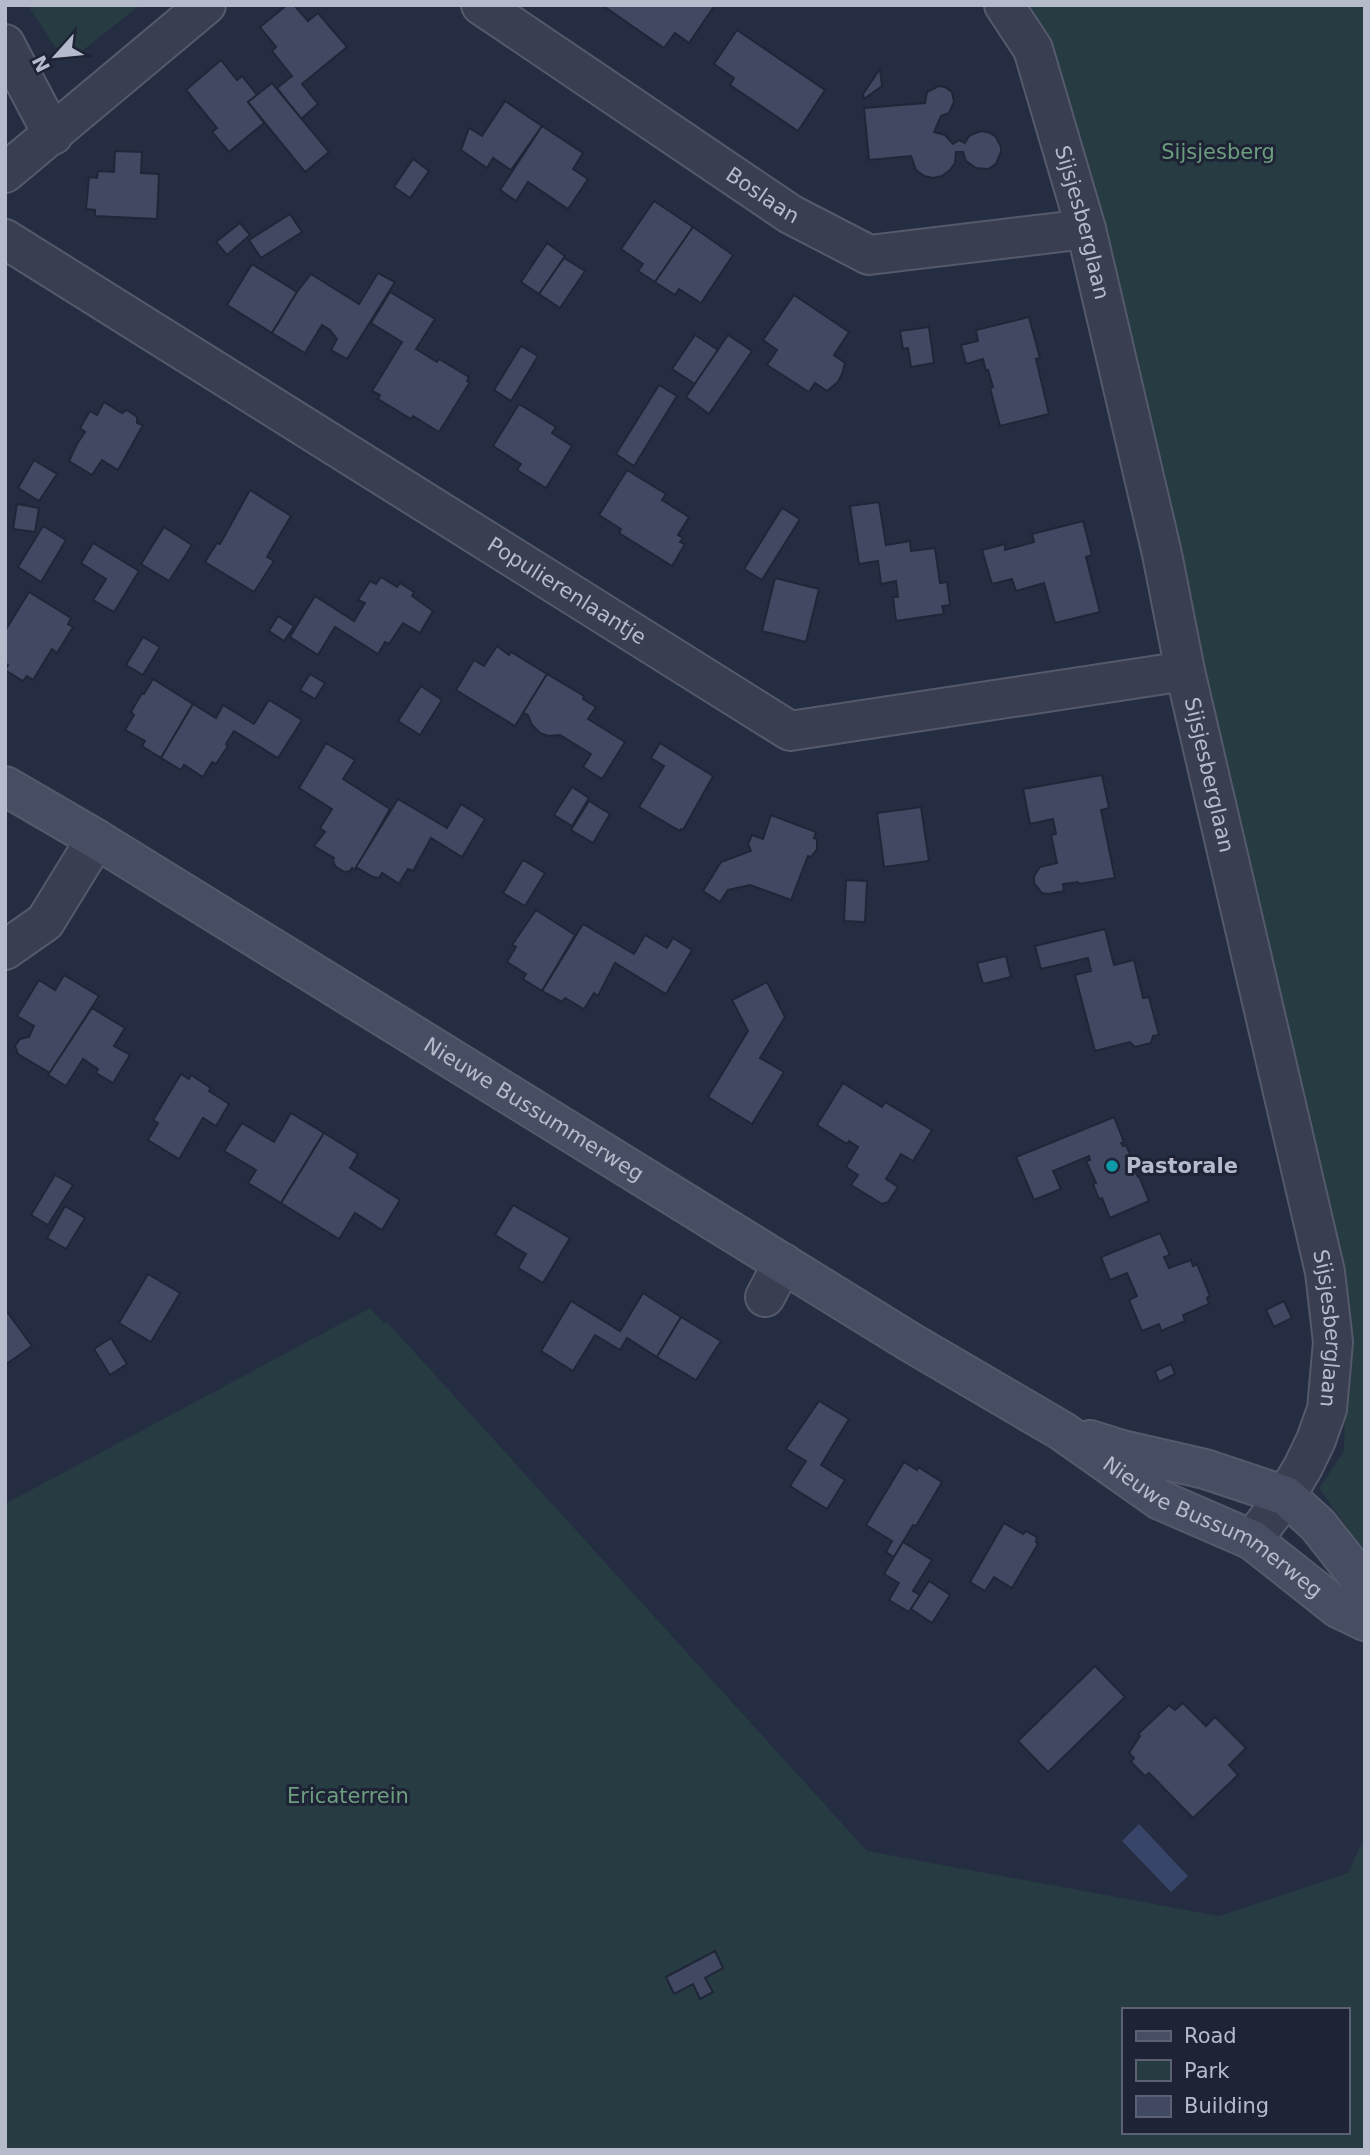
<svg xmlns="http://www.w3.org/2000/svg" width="1370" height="2155" viewBox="0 0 1370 2155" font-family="'DejaVu Sans',sans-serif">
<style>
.green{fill:#273b42;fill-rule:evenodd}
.water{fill:#384569}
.building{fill:#414962;stroke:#202638;stroke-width:2}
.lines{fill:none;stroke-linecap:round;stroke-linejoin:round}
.minor-casing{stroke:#545a6b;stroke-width:42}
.secondary-casing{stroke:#545a6b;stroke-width:42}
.minor{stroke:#393f51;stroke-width:38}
.secondary{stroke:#474e64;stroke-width:38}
.culture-dot{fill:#0f9aa8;stroke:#1e2436;stroke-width:2.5}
.labels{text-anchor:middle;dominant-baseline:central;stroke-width:6;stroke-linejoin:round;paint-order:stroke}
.park-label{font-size:21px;fill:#6d9d7f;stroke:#1e2436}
.street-label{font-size:21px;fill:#b6bbcb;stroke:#1e2436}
.poi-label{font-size:21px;font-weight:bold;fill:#b6bbcb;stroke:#1e2436;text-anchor:start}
</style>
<rect width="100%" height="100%" fill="#252d42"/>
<!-- green -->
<g class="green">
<polygon points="28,5 140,5 82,51 66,55 55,47"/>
<polygon points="1016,5 1365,5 1365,1549 1357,1542 1319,1488 1344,1451 1347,1321"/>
<path d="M370,1308L384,1324L387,1322L867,1851L1219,1916L1348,1873L1365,1836V2150H5V1504ZM1123,2010H1347V2132H1123Z"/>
</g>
<!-- water -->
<polygon class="water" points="1139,1824 1188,1876 1171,1892 1122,1841"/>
<!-- building -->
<g class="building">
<polygon points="287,5 294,5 308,21 318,13 347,47 302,84 318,104 301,119 277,88 292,76 272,51 276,47 260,27"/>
<polygon points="602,5 715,5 689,43 675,33 664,48"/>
<polygon points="737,30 825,90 798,131 730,85 734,78 714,64"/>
<polygon points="221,60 237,80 242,76 257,95 248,102 264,123 229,152 212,132 217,128 186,90"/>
<polygon points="880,69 882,86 864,99 863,94"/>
<polygon points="272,83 329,152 305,172 248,102"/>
<polygon points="939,86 945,87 952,92 954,102 949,113 941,116 934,132 945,135 953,144 959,140 965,143 969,136 975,133 982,131 990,133 996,137 1001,147 1001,152 996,164 988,169 976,168 966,161 963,152 956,152 955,163 950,170 942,176 933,178 924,176 916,170 911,156 869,160 864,108 925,103 927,92"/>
<polygon points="505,101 542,126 511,170 493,158 487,168 461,150 469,128 482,136"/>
<polygon points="542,126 583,153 573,169 588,179 568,209 528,182 516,201 500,190"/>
<polygon points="115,151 142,152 141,173 159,174 157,219 95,216 95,210 86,209 89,177 97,178 98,171 114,172"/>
<polygon points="413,159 429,171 410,198 394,187"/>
<polygon points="654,201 693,227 655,282 638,271 643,264 621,249"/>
<polygon points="290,214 302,232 261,258 249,240"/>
<polygon points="240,223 250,235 227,255 216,242"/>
<polygon points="693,227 733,255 701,303 679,289 675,295 655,282"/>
<polygon points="547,243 565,256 539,294 521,282"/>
<polygon points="564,258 585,271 560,308 539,294"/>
<polygon points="252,264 297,292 272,333 227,305"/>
<polygon points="378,273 395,282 347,359 331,350 337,339 330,330 322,325 305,353 272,333 297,292 311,274 359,304"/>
<polygon points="390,292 435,319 416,349 437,362 439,359 469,377 467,381 470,382 439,432 413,416 411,419 378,399 380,395 372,391 402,342 371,323"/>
<polygon points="794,295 849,332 834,355 845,363 842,374 838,382 827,391 815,383 809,392 767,365 777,350 763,340"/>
<polygon points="1029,317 1040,358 1036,359 1049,414 1000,426 990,388 993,387 988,370 986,371 983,359 966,364 961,345 978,341 976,330"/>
<polygon points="929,327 934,363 911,367 908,348 903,349 900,331"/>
<polygon points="695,335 718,350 695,384 672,369"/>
<polygon points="728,335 752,351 709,414 686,397"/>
<polygon points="521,346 538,356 511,401 494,390"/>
<polygon points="659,385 677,396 634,466 616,454"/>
<polygon points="104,402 122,413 127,410 137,417 137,423 143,425 118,470 102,460 92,475 69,461 77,444 85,432 80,428 90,411 97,415"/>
<polygon points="519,404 556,427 552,433 572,446 546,488 517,470 521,464 493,446"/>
<polygon points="34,460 57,474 39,501 18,488"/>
<polygon points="627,470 666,494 662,500 689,517 678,535 683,538 680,542 685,544 672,566 619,533 621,529 599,515"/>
<polygon points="250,490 291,516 267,557 274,561 254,592 205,562 217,543 220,544"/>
<polygon points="879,502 886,545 910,541 911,551 935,548 940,583 947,582 950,605 942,606 944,614 896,621 893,597 898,597 896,581 881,584 878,561 859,564 850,506"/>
<polygon points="17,504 39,508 35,532 13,529"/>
<polygon points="782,508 800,519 762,580 744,569"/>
<polygon points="1083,521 1092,555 1086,557 1100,612 1055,623 1044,583 1016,591 1012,579 992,584 982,550 1005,544 1005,550 1034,542 1032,534"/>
<polygon points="43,526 66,540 41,582 18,567"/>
<polygon points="164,527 192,545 169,581 141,564"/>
<polygon points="93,543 139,571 114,612 93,600 106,579 81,563"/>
<polygon points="381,577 397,587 400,583 414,592 412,596 433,611 420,633 403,623 389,644 385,642 378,654 335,627 318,655 290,637 315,596 354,621 365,603 358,600 370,581 376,584"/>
<polygon points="775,578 819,589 806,642 762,631"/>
<polygon points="29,592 71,618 68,624 73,627 57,653 52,649 33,680 27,676 23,681 5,670 8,665 5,663 5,631"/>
<polygon points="278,616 294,626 284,641 269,631"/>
<polygon points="143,637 160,647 143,675 126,665"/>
<polygon points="497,646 509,655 511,652 547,674 515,726 456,690 474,660 484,666"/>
<polygon points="310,674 325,683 315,699 300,690"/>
<polygon points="547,674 584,696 583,699 596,707 588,719 625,742 602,779 583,767 591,754 560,735 548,736 540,733 532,725 528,715 523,713"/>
<polygon points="153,679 193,704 161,758 142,746 145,741 125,730 134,715 131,712 142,693 144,694"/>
<polygon points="421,686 442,700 420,735 398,721"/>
<polygon points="269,700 302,720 278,758 234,731 226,744 228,746 216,764 212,762 203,777 184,765 181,770 161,758 193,704 216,718 223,705 254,724"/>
<polygon points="326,743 355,760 343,779 390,809 355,870 352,868 350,871 344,872 335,866 333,860 334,858 314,846 325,832 320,828 332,809 299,788"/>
<polygon points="660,743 713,776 683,830 681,829 680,831 639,807 664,766 651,758"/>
<polygon points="1102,775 1109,808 1101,810 1115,878 1079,884 1078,882 1063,884 1064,891 1049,894 1042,893 1034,883 1034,876 1040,867 1057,863 1051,835 1056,834 1053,819 1030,824 1023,789"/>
<polygon points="572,787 589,798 572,826 554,815"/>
<polygon points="398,799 447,828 461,804 485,819 462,857 431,838 413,871 408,869 400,882 401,885 382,873 379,878 373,877 356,867"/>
<polygon points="589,801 610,814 593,843 571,830"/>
<polygon points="921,807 929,861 884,867 877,813"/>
<polygon points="771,815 816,832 814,838 817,839 817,849 811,857 808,856 791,900 750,885 728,890 720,902 703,891 721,862 751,851 748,844 752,835 763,839"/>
<polygon points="523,860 545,873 525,906 503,893"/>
<polygon points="846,880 867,881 865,922 844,921"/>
<polygon points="536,910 575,935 542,991 523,979 526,974 507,962 516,947 512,945"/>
<polygon points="583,924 634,954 645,935 667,948 673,938 692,950 666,994 615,963 598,996 594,993 584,1009 565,998 562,1002 542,991"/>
<polygon points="1105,929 1114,965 1134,960 1143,998 1149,997 1159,1035 1153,1036 1151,1043 1135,1047 1130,1042 1095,1051 1075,975 1091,971 1088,958 1041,969 1035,946"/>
<polygon points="1006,956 1011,977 983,984 977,963"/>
<polygon points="64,975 99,996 50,1073 18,1054 15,1046 20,1039 29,1037 34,1026 17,1016 39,980 55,990"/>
<polygon points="767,982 785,1017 760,1058 784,1072 752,1124 708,1097 748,1031 732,1000"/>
<polygon points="92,1008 125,1028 114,1046 130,1055 113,1083 96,1073 98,1069 83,1059 66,1086 48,1075"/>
<polygon points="181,1074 189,1079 191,1075 211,1088 209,1091 229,1104 216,1126 203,1118 179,1159 148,1140 158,1123 153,1120"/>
<polygon points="843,1083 882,1107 885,1102 932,1130 913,1161 901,1154 886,1179 898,1187 888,1202 882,1204 851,1185 858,1175 846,1167 858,1147 849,1141 847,1144 817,1125"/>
<polygon points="291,1113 324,1133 281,1203 248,1183 256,1170 224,1151 242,1123 274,1142"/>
<polygon points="1114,1117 1124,1142 1121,1143 1123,1146 1126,1145 1137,1170 1135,1171 1138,1177 1139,1176 1149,1201 1110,1218 1102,1198 1099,1199 1093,1184 1096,1183 1086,1161 1090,1160 1089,1156 1053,1171 1061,1189 1034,1200 1016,1157"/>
<polygon points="324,1133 358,1154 350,1168 400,1200 382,1230 355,1213 339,1239 281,1203"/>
<polygon points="55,1175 73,1185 48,1225 31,1215"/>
<polygon points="513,1205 570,1238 543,1283 518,1268 526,1254 495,1235"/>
<polygon points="65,1206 85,1218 66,1249 47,1238"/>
<polygon points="1160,1233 1170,1255 1164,1257 1169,1268 1191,1260 1193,1266 1197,1264 1210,1296 1207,1298 1209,1304 1183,1315 1185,1321 1161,1331 1159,1324 1142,1331 1129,1300 1137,1296 1127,1273 1110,1280 1101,1257"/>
<polygon points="148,1274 180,1293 151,1342 119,1323"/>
<polygon points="643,1293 681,1317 657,1357 627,1338 620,1350 595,1335 573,1371 541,1351 571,1301 620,1331"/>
<polygon points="1284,1301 1292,1318 1274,1327 1266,1310"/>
<polygon points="5,1309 32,1346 5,1365"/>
<polygon points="681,1317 721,1341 696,1380 657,1357"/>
<polygon points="111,1338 127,1364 110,1375 94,1349"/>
<polygon points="1171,1364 1175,1374 1159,1382 1155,1371"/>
<polygon points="819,1401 849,1419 821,1465 845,1480 827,1509 790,1486 806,1461 786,1449"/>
<polygon points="904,1462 917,1470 918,1467 942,1482 916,1526 913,1525 894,1557 886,1552 892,1541 866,1525"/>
<polygon points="1004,1523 1023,1534 1026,1531 1037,1537 1036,1542 1038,1544 1012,1588 994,1577 985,1591 970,1582"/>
<polygon points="903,1542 932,1560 913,1591 920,1595 909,1612 889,1600 899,1583 884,1574"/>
<polygon points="929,1581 950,1595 932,1623 911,1609"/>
<polygon points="1095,1666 1125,1697 1048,1772 1018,1741"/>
<polygon points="1183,1703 1206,1726 1215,1717 1246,1748 1229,1765 1238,1775 1193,1818 1149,1773 1145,1776 1131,1762 1134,1758 1129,1753 1140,1736 1138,1734 1169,1705 1175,1710"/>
<polygon points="715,1951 723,1968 705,1978 713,1992 700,1999 693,1984 674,1994 666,1977"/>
</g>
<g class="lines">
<defs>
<g id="minor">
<path id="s1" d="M481,5L790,214L869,255L1086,229"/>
<path id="s2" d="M1004,5L1033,49L1086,229L1162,554L1185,671L1325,1272L1333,1342L1327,1409L1316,1440L1303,1467L1286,1496L1252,1540"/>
<polyline points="5,44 53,135"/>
<polyline points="5,173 206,5"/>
<path id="s3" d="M5,239L790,731L1185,671"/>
<polyline points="5,950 45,922 96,839"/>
<polyline points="765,1297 783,1263"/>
</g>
<g id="secondary">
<path id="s4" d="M5,786L96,839L910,1342L1062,1431L1160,1500L1252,1540L1338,1608L1365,1621"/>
<polyline points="1090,1440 1122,1450 1205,1469 1286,1496 1318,1525 1365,1585"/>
</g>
</defs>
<!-- minor casing -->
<use href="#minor" class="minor-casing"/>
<!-- secondary casing -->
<use href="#secondary" class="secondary-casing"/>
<!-- minor -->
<use href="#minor" class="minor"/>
<!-- secondary -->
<use href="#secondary" class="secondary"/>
</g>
<!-- markers -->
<circle class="culture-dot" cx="1112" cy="1166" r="7"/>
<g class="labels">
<!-- park labels -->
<g class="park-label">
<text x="1218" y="152">Sijsjesberg</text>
<text x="348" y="1796">Ericaterrein</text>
</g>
<!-- street labels -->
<g class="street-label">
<text stroke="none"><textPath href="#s1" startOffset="340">Boslaan</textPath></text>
<text stroke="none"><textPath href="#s2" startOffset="233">Sijsjesberglaan</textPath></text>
<text stroke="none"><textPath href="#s3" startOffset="663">Populierenlaantje</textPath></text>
<text stroke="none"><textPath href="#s2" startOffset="800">Sijsjesberglaan</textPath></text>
<text stroke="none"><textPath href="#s4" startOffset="620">Nieuwe Bussummerweg</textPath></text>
<text stroke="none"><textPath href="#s2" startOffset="1367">Sijsjesberglaan</textPath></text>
<text stroke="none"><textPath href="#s4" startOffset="1418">Nieuwe Bussummerweg</textPath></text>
</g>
<!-- poi labels -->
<g class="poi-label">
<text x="1126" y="1166">Pastorale</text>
</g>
</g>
<!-- border -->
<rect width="1370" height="2155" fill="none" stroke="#b6bbcb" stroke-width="14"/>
<!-- legend -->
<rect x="1122" y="2008" width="228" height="126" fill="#1e2436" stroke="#5b6072" stroke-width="2"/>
<rect x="1136" y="2031" width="35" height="10" fill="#474e64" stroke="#5b6072" stroke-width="2"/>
<text x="1184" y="2043" font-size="21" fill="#b6bbcb">Road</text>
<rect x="1136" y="2060" width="35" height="21" fill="#273b42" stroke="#5b6072" stroke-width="2"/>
<text x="1184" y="2078" font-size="21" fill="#b6bbcb">Park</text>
<rect x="1136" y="2096" width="35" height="21" fill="#414962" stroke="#5b6072" stroke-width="2"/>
<text x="1184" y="2113" font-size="21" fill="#b6bbcb">Building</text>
<!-- north arrow -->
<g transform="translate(56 56) rotate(243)" stroke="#1e2436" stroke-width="5" paint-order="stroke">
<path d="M0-5L12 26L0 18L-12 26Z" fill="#b6bbcb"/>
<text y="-10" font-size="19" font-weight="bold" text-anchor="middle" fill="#b6bbcb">N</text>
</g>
</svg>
